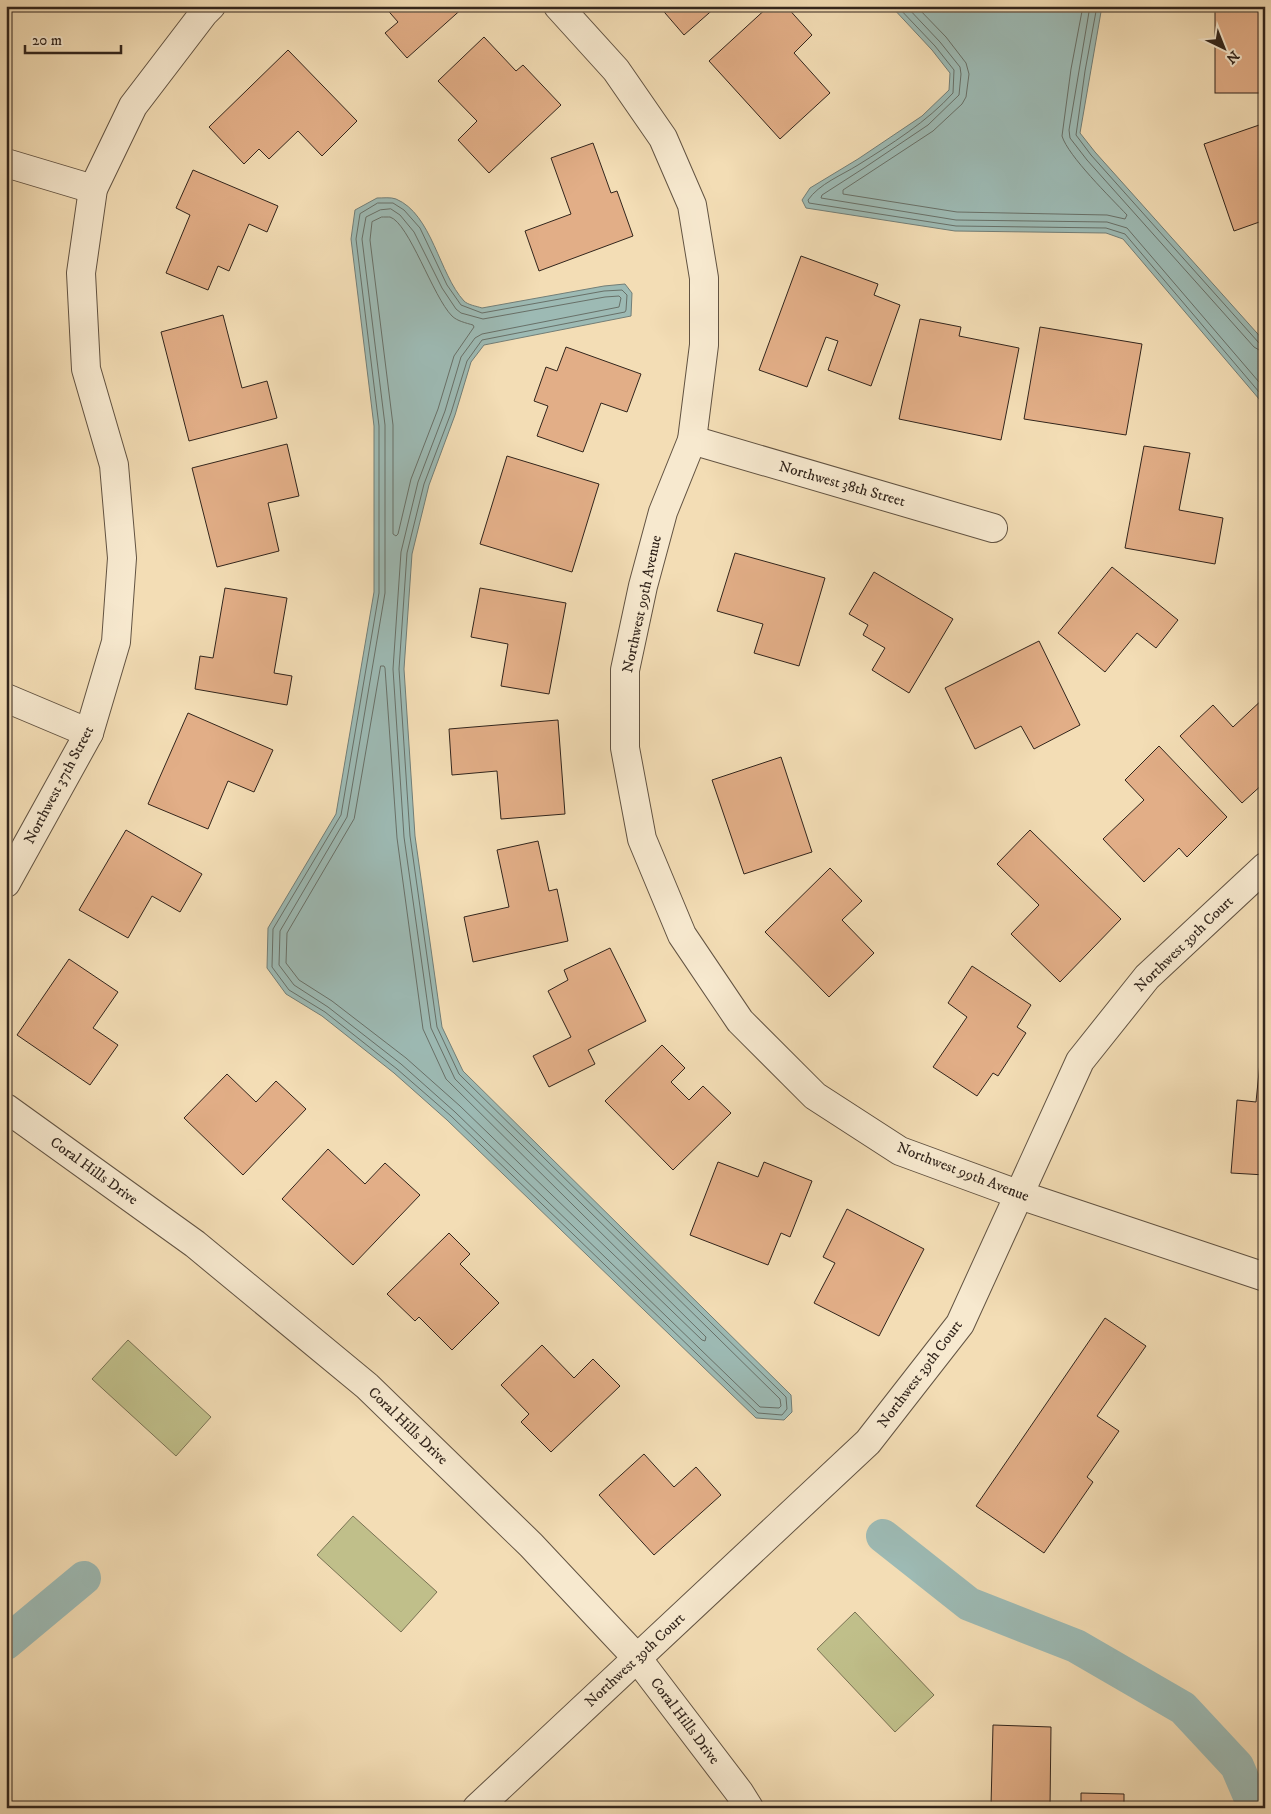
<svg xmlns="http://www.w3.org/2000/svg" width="1271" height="1814" viewBox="0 0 1271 1814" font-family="'IM FELL DW Pica',serif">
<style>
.green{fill:#c0bf8a;stroke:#797253}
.water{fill:#9dbab4;stroke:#727e77}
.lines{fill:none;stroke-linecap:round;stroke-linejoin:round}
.shore{stroke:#687068;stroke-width:1}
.canal{stroke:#9dbab4;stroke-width:34}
.building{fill:#e2ae87;stroke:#32251c}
.minor-casing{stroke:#625342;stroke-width:30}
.minor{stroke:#f7e9cf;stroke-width:28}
.labels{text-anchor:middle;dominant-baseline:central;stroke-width:5;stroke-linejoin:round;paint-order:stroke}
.street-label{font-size:15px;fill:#32251c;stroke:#f7e9cf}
</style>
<rect width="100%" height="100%" fill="#f3ddb5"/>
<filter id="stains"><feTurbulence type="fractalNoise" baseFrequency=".004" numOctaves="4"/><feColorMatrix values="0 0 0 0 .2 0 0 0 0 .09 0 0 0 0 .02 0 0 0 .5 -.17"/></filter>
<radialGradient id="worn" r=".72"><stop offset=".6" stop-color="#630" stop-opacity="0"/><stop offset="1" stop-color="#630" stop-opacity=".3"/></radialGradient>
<!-- green -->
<g class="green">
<polygon points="128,1340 211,1417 176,1456 92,1379"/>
<polygon points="353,1516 437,1592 401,1632 317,1555"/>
<polygon points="855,1612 934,1695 895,1732 817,1649"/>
</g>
<!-- water -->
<g class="water">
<polygon points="891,6 1102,6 1080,133 1095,152 1265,342 1265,406 1123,239 1106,233 955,231 806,208 802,200 810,188 858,159 922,116 949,90 950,73 932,50"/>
<path d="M377,198C383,198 391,197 396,199C432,214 439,274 464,301C468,305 476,306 482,308L604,286L625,284L632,293L631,316L484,345L471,362L455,415L429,485L412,554L404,669L415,836L442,1027L463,1071L791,1395L792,1412L784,1420L756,1418L447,1120L394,1073L322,1016L286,994L267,968L268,928L336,814L374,592V426L351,239L355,210Z"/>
</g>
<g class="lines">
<!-- shore -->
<g class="shore">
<path d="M897,6L935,46L954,70L953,93C928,121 890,145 858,165C842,175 819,184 808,200L809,203L956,226L1106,228L1125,234L1265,399"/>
<polyline points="906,6 940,42 960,67 961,74 959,95 928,125 864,168 822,195 821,198 956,220 1107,222 1127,228 1265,389"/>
<path d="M916,6L946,37L966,63L969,74L966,97L962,104L933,131L843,190V194L957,212L1107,215L1125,219L1127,215C1111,198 1068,156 1062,136L1071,69L1083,6"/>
<polyline points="1090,6 1069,130 1070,138 1087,160 1254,347 1259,350 1265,351"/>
<polyline points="1097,6 1085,71 1076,135 1091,155 1259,343 1265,345"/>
<polygon points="378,203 393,203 404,210 420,228 447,285 461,305 482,313 604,291 622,290 627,295 626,310 625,312 482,340 467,361 451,413 424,484 407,553 399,669 410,836 437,1027 459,1074 786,1397 787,1409 782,1415 758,1413 451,1116 397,1069 325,1012 289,990 272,967 273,929 341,815 379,593 379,426 356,239 360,214"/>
<polygon points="391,209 400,215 414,232 442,288 456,309 461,313 483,319 605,297 619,296 621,298 619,307 482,334 475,338 461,357 445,411 418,482 401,552 393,669 404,837 431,1028 455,1079 780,1399 781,1406 779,1408 760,1407 455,1112 401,1064 328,1007 294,985 279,965 280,931 347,817 385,593 385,425 362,239 366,217 380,210"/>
<path d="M382,217C383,217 389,217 390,217C409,223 433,297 452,316C457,321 466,323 473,325L474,327L454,356L438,409L411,479L398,534L396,536L393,534V425L370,240L372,222Z"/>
<polygon points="381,666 384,666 385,668 397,838 423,1029 446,1079 706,1337 705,1341 702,1340 460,1106 406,1058 332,1001 299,980 286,963 287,933 354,819"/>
</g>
<!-- canal -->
<g class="canal">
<polyline points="883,1536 969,1604 1076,1646 1183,1708 1237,1766 1255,1808"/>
<polyline points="6,1643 84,1578"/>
</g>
</g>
<!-- building -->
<g class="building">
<polygon points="384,6 465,6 407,58 385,33 398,22"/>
<polygon points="659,6 717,6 684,35"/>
<polygon points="769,6 786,6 812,35 794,53 830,93 780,139 709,61"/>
<rect x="1215" y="6" width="50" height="87"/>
<polygon points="484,37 516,71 523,65 561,105 489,173 458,140 477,121 438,81"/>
<polygon points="288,50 357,121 322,156 298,131 269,159 259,149 244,164 209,127"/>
<polygon points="1265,123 1265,220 1234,231 1204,144"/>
<polygon points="593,143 611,193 617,191 633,236 539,271 525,231 571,214 551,158"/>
<polygon points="193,170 278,206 267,232 249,224 229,271 218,266 208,290 166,273 190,215 176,208"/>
<polygon points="801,256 878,284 874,295 900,305 871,386 828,370 838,341 826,337 807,387 759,370"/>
<polygon points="223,315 242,388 267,381 277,418 189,441 161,332"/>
<polygon points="920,319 961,327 959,336 1019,348 1001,440 899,419"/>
<polygon points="1040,327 1142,344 1126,435 1024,419"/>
<polygon points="566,347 641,374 627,412 601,403 583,452 537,436 548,406 534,401 546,367 557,371"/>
<polygon points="287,444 299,496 268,503 279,551 217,567 192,468"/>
<polygon points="1144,446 1190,453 1179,510 1223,518 1215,564 1125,548"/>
<polygon points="507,456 599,484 572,572 480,544"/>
<polygon points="735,553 825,578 799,666 754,653 763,624 717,611"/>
<polygon points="1112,567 1178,620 1156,648 1137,633 1105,672 1058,633"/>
<polygon points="874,572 953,619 909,693 872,670 885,648 863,635 868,625 849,614"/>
<polygon points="225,588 287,598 274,673 292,676 287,705 195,689 200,656 213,658"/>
<polygon points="480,588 566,603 549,694 501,686 508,644 471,637"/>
<polygon points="1039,641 1080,725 1034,749 1021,726 975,749 945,688"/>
<polygon points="1265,697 1265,782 1242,803 1180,736 1213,705 1233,727"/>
<polygon points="188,713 273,750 254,792 228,781 208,829 148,804"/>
<polygon points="558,720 565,814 501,819 497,771 452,775 449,729"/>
<polygon points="1159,746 1227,817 1187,857 1179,848 1144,882 1103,839 1144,800 1125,780"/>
<polygon points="781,757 812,852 744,874 712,780"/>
<polygon points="126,830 202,874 180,912 152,896 128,938 79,910"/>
<polygon points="1030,830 1121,919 1060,982 1011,934 1039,905 997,864"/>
<polygon points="538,841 549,891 557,889 568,941 473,962 464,917 509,907 497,850"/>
<polygon points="830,868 862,901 842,920 874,953 829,997 765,932"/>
<polygon points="610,948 646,1021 588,1050 595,1064 549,1087 533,1056 571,1037 548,991 568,980 564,970"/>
<polygon points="69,959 118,992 93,1028 118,1045 90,1085 17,1035"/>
<polygon points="972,966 1031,1005 1017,1027 1026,1033 998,1076 993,1073 977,1096 933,1067 967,1017 948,1003"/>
<polygon points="662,1045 685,1068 671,1082 689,1100 703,1086 731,1113 673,1170 605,1101"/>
<polygon points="1260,1062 1265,1062 1265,1175 1231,1173 1237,1100 1256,1102"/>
<polygon points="227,1074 256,1102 276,1081 306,1109 243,1175 184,1118"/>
<polygon points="328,1149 365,1184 385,1163 420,1195 353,1265 282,1199"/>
<polygon points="718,1162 758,1177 764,1162 812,1181 790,1237 781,1233 768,1265 690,1235"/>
<polygon points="847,1209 924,1249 879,1336 814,1303 835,1263 823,1257"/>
<polygon points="449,1233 470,1254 460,1264 499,1303 452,1350 419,1317 415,1321 387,1294"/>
<polygon points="1105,1318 1146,1346 1097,1416 1119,1431 1087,1477 1093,1482 1044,1553 976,1506"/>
<polygon points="542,1345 574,1378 593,1359 620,1386 551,1452 521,1422 529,1414 501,1385"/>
<polygon points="644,1454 674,1487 696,1467 721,1495 654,1555 599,1495"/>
<polygon points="993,1725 1051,1727 1050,1807 1081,1808 1081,1793 1124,1794 1124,1808 981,1808 981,1806 991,1806"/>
</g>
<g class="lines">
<defs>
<g id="minor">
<polyline points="558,6 616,70 663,138 692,205 704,278 704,345 692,440 663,512 643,586 625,670 625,748 642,839 682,935 740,1021 815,1096 900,1151 1020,1195 1265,1277"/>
<polyline points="6,163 93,189"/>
<polyline points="692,440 993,528"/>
<polyline points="6,698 89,733"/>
<polyline points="6,883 89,733 116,642 122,558 114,465 86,369 81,273 93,189 133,106 204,13 211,6"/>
<polyline points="6,1108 195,1244 367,1386 531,1545 637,1658 739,1792 749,1808"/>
<polyline points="477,1808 868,1442 960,1324 1080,1061 1147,977 1265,867"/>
</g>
</defs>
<!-- minor casing -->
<use href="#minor" class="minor-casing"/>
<!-- minor -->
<use href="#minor" class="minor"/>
</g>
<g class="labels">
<!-- street labels -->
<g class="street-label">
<text transform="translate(842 484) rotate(16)">Northwest 38th Street</text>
<text transform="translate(642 604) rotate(-78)">Northwest 99th Avenue</text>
<text transform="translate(59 785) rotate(-62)">Northwest 37th Street</text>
<text transform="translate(1184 944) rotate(-44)">Northwest 39th Court</text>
<text transform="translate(94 1171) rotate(36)">Coral Hills Drive</text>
<text transform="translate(963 1172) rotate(21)">Northwest 99th Avenue</text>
<text transform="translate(920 1374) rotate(-53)">Northwest 39th Court</text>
<text transform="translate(408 1426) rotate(44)">Coral Hills Drive</text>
<text transform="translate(635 1660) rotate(-43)">Northwest 39th Court</text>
<text transform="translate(685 1721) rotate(53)">Coral Hills Drive</text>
</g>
</g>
<!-- margin -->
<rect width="1271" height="1814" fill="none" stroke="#f3ddb5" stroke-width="25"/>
<rect x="8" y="8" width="1256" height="1799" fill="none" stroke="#32251c" stroke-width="2.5"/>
<rect x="12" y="12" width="1246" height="1789" fill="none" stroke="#32251c"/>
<!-- north arrow -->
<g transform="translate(1224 48) rotate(137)" stroke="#f7e9cf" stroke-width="4" paint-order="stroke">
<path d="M0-4L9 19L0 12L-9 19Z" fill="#32251c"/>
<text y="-8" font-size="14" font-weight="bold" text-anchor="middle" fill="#32251c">N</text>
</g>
<!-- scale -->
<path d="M25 45v8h96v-8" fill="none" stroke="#32251c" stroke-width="2.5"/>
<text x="32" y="45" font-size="15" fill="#32251c" stroke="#f7e9cf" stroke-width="4" paint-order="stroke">20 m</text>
<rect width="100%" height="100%" filter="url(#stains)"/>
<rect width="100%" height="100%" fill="url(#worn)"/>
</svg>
